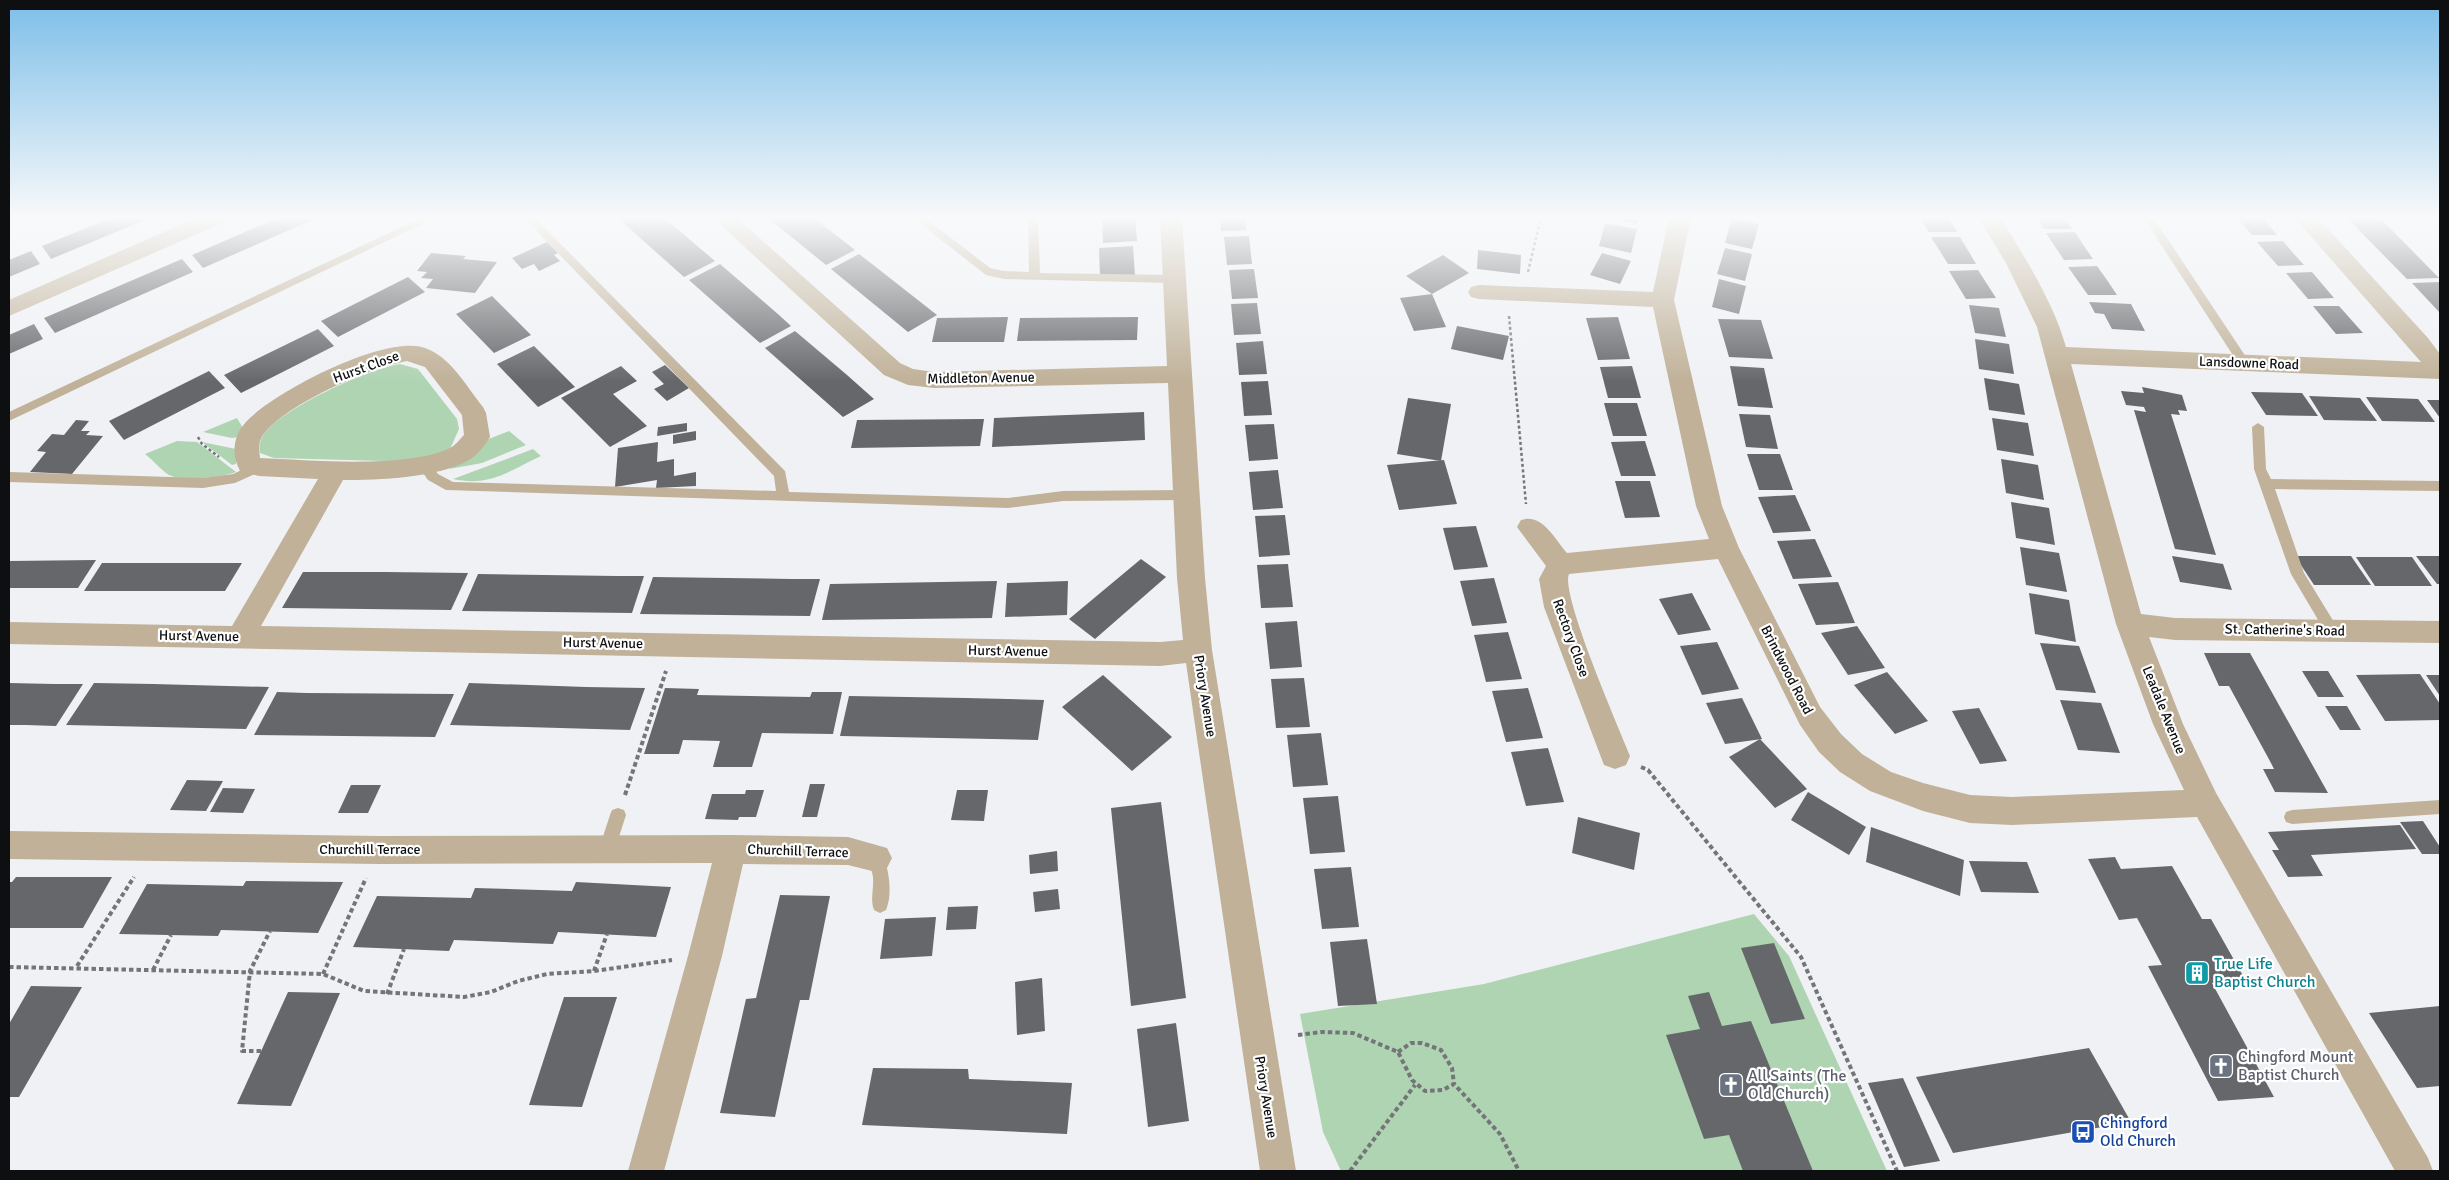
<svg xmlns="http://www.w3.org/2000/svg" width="2449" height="1180" viewBox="0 0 2449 1180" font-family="Signika,sans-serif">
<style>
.green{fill:#afd4b2}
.building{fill:#66676a}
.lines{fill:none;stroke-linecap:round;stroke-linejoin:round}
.path-far1{stroke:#747578;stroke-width:2.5;stroke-dasharray:3 2.5;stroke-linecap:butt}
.path{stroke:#747578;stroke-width:4;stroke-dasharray:4.5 3;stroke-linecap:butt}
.service{fill:#c0b198;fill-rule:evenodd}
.minor{fill:#c0b198;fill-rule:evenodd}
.labels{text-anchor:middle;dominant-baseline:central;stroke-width:4.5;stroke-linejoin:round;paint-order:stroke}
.street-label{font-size:14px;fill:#0e0f10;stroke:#fff}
.near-culture-label{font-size:16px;fill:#0d838f;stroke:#fff;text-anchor:start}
.near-worship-label{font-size:16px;fill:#5b616d;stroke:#fff;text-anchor:start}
.near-transit-label{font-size:16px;fill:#164399;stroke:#fff;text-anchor:start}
</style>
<rect width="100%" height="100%" fill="#f0f1f5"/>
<!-- green -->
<g class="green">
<path d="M400,364L418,369L457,419L459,429L450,449L422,462L274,458L260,453C259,446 260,440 264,434C282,408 368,369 400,364Z"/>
<polygon points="237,418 244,430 240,437 232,438 203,432"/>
<polygon points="509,431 526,445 482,463 449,469 463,460 481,442"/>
<path d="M177,441L197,442L236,472C223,477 182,482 169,475C161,470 153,460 145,454Z"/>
<polygon points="202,442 236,449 236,464 232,465"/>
<path d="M533,449L541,456C509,471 490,487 453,479Z"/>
<polygon points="1754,914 1789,956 1887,1171 1341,1171 1323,1132 1300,1014 1484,984"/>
</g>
<!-- building -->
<g class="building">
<polygon points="113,217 152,217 51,259 42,246"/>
<polygon points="280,217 319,217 203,268 192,255"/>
<polygon points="623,217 663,217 715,261 684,277 619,219"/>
<polygon points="767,217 813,217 855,250 826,265"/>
<polygon points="1102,217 1135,217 1137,241 1103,243"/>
<polygon points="1220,217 1245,217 1246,230 1221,231"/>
<polygon points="1609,217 1639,217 1637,224"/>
<polygon points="1920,217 1948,217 1957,232 1929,232"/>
<polygon points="2036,217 2064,217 2072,229 2044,229"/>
<polygon points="2236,217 2262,217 2277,235 2252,235"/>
<polygon points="2346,217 2379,217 2439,278 2407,279"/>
<polygon points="1732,218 1759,224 1752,249 1725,243"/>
<polygon points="1605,223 1637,229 1631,253 1599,246"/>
<polygon points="2075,232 2084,246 2093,259 2064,260 2046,233"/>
<polygon points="1249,236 1252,264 1227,265 1224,237"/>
<polygon points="1931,237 1960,237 1976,264 1948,264"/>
<polygon points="2283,241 2293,253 2304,265 2278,266 2257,242"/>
<polygon points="547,242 558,253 554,255 560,261 539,271 534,264 522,269 512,258"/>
<polygon points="1133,246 1135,275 1100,277 1099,248"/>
<polygon points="1725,248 1752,254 1745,281 1717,274"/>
<polygon points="1478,250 1521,255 1520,274 1477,269"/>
<polygon points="31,251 40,264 9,277 9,260"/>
<polygon points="431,253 466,256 463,259 497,262 475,293 426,288 433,279 421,278 427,272 417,271"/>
<polygon points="1602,253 1631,261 1620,284 1590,275"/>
<polygon points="859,254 872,264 937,315 908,332 831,269"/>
<polygon points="1443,255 1469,273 1432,294 1406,276"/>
<polygon points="182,259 193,272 55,333 44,318"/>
<polygon points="720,264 779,315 791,326 760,343 689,280"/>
<polygon points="2097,266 2107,280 2117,295 2088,295 2068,267"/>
<polygon points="1254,269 1258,298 1232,299 1229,270"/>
<polygon points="1978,270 1996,298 1966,299 1949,271"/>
<polygon points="2312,272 2334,298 2308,299 2286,273"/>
<polygon points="408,277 425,292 338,337 321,321"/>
<polygon points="1719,279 1746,286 1739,314 1712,307"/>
<polygon points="2440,282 2440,313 2412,283"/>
<polygon points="1432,294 1446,327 1414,331 1400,298"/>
<polygon points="492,296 531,335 494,353 456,314"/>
<polygon points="2089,302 2131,304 2145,331 2112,329 2104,314 2095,313"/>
<polygon points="1257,303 1261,334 1234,335 1231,304"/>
<polygon points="1969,305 1999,308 2006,337 1975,333"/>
<polygon points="2313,306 2339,306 2363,333 2336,334"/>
<polygon points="1008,317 1004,342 932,342 937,318"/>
<polygon points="1138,317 1137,340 1017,341 1020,318"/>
<polygon points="1618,317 1630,359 1598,360 1586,318"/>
<polygon points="1718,319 1761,320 1773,359 1729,357"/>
<polygon points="34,324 43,339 9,354 9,335"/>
<polygon points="1457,326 1509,336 1503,360 1451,349"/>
<polygon points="318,329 334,346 241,393 224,375"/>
<polygon points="795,331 847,375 874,399 843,417 765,348"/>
<polygon points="1975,339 2009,344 2014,374 1979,369"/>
<polygon points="1263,341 1267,374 1239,375 1236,343"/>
<polygon points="534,346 575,387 538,407 497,364"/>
<polygon points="665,365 689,388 667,401 654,389 664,384 652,372"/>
<polygon points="621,366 637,381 613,394 647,426 610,447 561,398"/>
<polygon points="1632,366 1641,398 1608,398 1600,367"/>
<polygon points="1730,366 1764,368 1773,408 1738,406"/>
<polygon points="209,371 225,388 124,440 109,421"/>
<polygon points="1984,378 2019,384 2025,415 1989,410"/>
<polygon points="1268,381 1272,415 1244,416 1241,382"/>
<polygon points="2142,387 2182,395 2187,411 2178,410 2180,415 2171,414 2216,555 2175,549 2134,410 2146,412 2144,407 2126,405 2121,391 2144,393"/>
<polygon points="2251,392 2302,393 2318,416 2266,415"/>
<polygon points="2309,396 2360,398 2377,421 2324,420"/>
<polygon points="2366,397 2418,399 2435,422 2382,421"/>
<polygon points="1408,398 1451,404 1441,461 1397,454"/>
<polygon points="2427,400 2440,400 2440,418"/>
<polygon points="1604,403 1637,403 1647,436 1613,436"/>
<polygon points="1144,412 1145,440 992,447 994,418"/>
<polygon points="1739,414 1770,415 1778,449 1746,447"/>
<polygon points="1992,418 2028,423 2034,456 1997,450"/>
<polygon points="984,419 980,446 851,448 857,420"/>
<polygon points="76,420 89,421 81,431 90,431 86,435 103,436 72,474 30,472 46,452 37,451 52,434 64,435"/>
<polygon points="687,423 687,431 657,436 658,427"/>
<polygon points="1274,424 1278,459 1249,461 1245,425"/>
<polygon points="696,431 696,440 673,444 673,435"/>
<polygon points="1645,441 1656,476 1621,476 1611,442"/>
<polygon points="658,442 657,462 674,459 674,476 696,472 696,486 656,488 657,480 615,487 618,448"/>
<polygon points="1747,454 1780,454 1793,490 1759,490"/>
<polygon points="2001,459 2038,465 2044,500 2006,493"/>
<polygon points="1444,460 1457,504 1399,510 1387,465"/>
<polygon points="1278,470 1283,508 1253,510 1249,472"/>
<polygon points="1615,481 1650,481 1660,517 1625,518"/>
<polygon points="1795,495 1811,531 1773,533 1758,497"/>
<polygon points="2011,502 2049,508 2055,545 2016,538"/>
<polygon points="1285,515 1290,555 1259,557 1255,516"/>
<polygon points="1476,526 1488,567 1454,570 1443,528"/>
<polygon points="1815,539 1832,577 1793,579 1777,541"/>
<polygon points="2020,547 2059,553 2067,592 2026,585"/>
<polygon points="2172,556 2223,564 2232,590 2180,582"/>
<polygon points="2295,556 2351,556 2371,585 2314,585"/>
<polygon points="2416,556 2440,556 2440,584 2437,584"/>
<polygon points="2356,557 2412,557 2432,586 2375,586"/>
<polygon points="1141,559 1166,577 1095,639 1069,619"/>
<polygon points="96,560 78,588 9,588 9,561"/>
<polygon points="102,563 242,563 225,591 84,591"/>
<polygon points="1288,564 1293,607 1261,608 1257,565"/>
<polygon points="303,572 386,572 468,573 451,610 282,608"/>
<polygon points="478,574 617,576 644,576 632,613 462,611"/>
<polygon points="653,577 792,579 820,579 810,616 640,614"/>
<polygon points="1494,578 1507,623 1472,626 1460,581"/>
<polygon points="997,581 992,618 822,620 830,584"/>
<polygon points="1068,581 1067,615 1005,617 1007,583"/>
<polygon points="1838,582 1855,623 1816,625 1798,584"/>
<polygon points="1692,593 1711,630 1678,635 1659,599"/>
<polygon points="2029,593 2069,600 2076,642 2035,634"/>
<polygon points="1297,621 1302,667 1270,669 1265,623"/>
<polygon points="1857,626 1885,668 1848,675 1821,633"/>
<polygon points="1508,632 1522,679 1486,682 1474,635"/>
<polygon points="1717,642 1739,689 1702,695 1680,646"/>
<polygon points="2040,643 2079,646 2096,693 2056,690"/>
<polygon points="2204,653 2250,653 2328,793 2275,792 2263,769 2274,769 2271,763 2229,686 2219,686"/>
<polygon points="2302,671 2328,671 2344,697 2318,697"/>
<polygon points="1887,672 1908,697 1928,721 1895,734 1854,685"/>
<polygon points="2420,674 2440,704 2440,720 2385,721 2356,675"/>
<polygon points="1103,675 1172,737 1132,771 1062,707"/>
<polygon points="2426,675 2440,675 2440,696"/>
<polygon points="1304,678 1310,727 1276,728 1271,679"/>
<polygon points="9,683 54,684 83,684 56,726 26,725 9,725"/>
<polygon points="94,683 153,684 269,687 246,729 66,725"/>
<polygon points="469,683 586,687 645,688 630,730 450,725"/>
<polygon points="665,688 699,689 697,695 810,697 812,692 842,692 833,734 762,733 752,767 713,767 720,741 683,740 679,754 644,754"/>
<polygon points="1528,688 1543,738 1506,742 1492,691"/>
<polygon points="277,692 306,693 454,694 435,737 254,735"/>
<polygon points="849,696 966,698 1044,700 1038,740 840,736"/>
<polygon points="1742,698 1762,739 1725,744 1706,703"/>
<polygon points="2060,700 2101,703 2120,753 2078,750"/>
<polygon points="2325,706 2347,706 2361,730 2340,730"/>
<polygon points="1979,708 2007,761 1980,764 1952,711"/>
<polygon points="1321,733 1328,785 1293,787 1287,735"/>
<polygon points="1760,739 1807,789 1775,808 1729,757"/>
<polygon points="1548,748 1564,802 1526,806 1511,752"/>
<polygon points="187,780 223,781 206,811 170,810"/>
<polygon points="810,784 825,784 817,817 802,817"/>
<polygon points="351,785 381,785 368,813 338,813"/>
<polygon points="223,788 255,789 243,813 210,812"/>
<polygon points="746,790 764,790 756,817 739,817 738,820 705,819 712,794 745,794"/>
<polygon points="957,790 988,790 984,821 951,820"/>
<polygon points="1808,792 1866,827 1849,855 1791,820"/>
<polygon points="1338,796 1345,852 1310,854 1303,798"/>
<polygon points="1161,802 1186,998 1131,1006 1111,808"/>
<polygon points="1578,817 1640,833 1634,870 1572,853"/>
<polygon points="2423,821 2440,847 2440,854 2422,854 2400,822"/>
<polygon points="2400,825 2416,849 2311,855 2323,876 2288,877 2272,850 2279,850 2268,832"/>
<polygon points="1871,827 1964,860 1960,896 1866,862"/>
<polygon points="1057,851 1058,871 1030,874 1029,855"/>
<polygon points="2115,857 2121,869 2172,866 2202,919 2211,919 2246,981 2212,983 2274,1097 2218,1101 2148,966 2162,965 2137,918 2119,920 2088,859"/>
<polygon points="1969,861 2027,862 2039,893 1981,892"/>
<polygon points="1351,867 1359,927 1322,929 1314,869"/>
<polygon points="16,877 112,877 83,928 9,928 9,882 12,882"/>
<polygon points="246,881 343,882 318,933 221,930 218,936 119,934 147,884 243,886"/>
<polygon points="576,882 671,887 656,937 558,932 553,944 454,940 449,951 353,947 377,896 471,898 475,888 572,891"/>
<polygon points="1058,889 1060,909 1035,912 1033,892"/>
<polygon points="780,895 830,896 809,1000 800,1000 775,1117 720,1113 746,999 756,998"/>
<polygon points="978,906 976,929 946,930 948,907"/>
<polygon points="936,917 932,956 880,959 885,919"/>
<polygon points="1367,939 1377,1004 1338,1006 1330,942"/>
<polygon points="1774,943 1805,1019 1771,1024 1741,948"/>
<polygon points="1042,978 1045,1031 1017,1035 1015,982"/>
<polygon points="31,986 82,987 19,1097 9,1097 9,1024"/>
<polygon points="288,992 340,993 291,1106 237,1104"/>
<polygon points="1709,992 1722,1026 1751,1021 1813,1171 1743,1171 1729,1135 1704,1139 1666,1035 1700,1029 1688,996"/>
<polygon points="564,997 617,997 582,1107 529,1105"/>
<polygon points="2440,1006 2440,1086 2417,1088 2369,1013"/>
<polygon points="1176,1023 1189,1121 1148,1127 1137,1029"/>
<polygon points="2089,1048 2131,1122 1953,1153 1916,1077"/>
<polygon points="873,1068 968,1069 969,1079 1072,1083 1067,1134 862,1125"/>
<polygon points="1903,1078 1940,1161 1904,1167 1868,1083"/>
</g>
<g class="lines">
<!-- path-far1 -->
<g class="path-far1">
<polyline points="1528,272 1541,217"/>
<polyline points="1509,316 1526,504"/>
<polyline points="198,437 202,444 219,457"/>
</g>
<!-- path -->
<g class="path">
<polyline points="1641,767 1648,770 1801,957 1897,1171"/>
<polyline points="625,795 666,671"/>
<polyline points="77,966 134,877"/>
<polyline points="9,967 323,974 364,991 464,997 491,992 518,981 547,974 594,971 672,960"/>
<polyline points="153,970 171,935"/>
<polyline points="594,971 607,934"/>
<polyline points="323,974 366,878"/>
<polyline points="387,994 404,949"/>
<polyline points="1298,1035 1322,1032 1353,1033 1398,1052 1412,1080 1425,1091 1443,1090 1454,1084 1500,1134 1519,1171"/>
<polyline points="261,1051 242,1051 250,971 270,931"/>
<polyline points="1398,1052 1411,1043 1422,1043 1441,1050 1452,1068 1454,1084"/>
<polyline points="1350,1171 1415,1085"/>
</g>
<!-- service -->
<g class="service">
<polygon points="423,217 437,217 9,421 9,412"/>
<polygon points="523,217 534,217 785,471 789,492 1008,498 1063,491 1186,490 1192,495 1186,500 1063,501 1008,508 446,490 428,480 419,467 420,464 430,464 438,474 453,482 776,491 774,476"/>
<polygon points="912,217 924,217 990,268 1004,271 1029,272 1028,217 1038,217 1040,273 1173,275 1179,279 1173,283 1004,279 986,275"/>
<polygon points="2143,217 2153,217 2248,360 2250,363 2248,366 2240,366"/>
<polygon points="2258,423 2264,427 2266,469 2271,479 2440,481 2440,491 2275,489 2304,573 2337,627 2339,631 2337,635 2327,635 2291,574 2254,469 2252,427"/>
<polygon points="259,462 265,467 264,470 235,483 203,488 9,482 9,472 203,478 233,474"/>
<polygon points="2440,800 2440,814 2292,824 2286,822 2284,817 2286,812 2292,810"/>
<polygon points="618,808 624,810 626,815 615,849 613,854 607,856 601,854 599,849 610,815 612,810"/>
<path d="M876,851L882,853C889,869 893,894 886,910L880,913L874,910C870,900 874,888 873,877C872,868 866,861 870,853Z"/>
</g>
<!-- minor -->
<g class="minor">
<polygon points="198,217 228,217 225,222 9,316 9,300"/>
<path d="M712,217H736L900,363L913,369L934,372L1167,366L1160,217H1182L1205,578L1212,650L1296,1171H1260L1186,663L1160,666L9,644V622L232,626L318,479L259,476L240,471C231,454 233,436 246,422C274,392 385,334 425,348C451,357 466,386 483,407L486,413L490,437C485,445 477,456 469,460C438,478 379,480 343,480L261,626L1160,642L1183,640L1177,578L1168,383L934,388L908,385L884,375ZM407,361L425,367L462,415L464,435C460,439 456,445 450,448C406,469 310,460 260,458C259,450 258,442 263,435C287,403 368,369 407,361Z"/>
<path d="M1669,217H1691L1674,300L1722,506L1739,548L1820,707L1841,734L1862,754L1891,772L1923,783L1970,795L2012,797L2184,790L2153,724L2116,624L2037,327L2006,263L1978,217H2000C2025,258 2053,301 2066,347L2421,362L2294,217H2317L2428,338L2440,354V379L2071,364L2141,614L2175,618L2440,621V643L2175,640L2149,637L2183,724L2216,793L2428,1158L2433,1171H2395L2197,817L2012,825L1970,823L1923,811L1870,791L1840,772L1819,752L1800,725L1718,559L1569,574C1560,594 1619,728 1630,756L1626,765L1615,769L1604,765L1544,607L1539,579L1546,566L1517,527L1521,520C1542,513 1554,538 1567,553L1709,539L1696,506L1653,307L1479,299L1471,297L1468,292L1471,287L1479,285L1653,292Z"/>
<polygon points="9,831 379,836 731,835 848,837 887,848 892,858 887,868 876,872 848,865 743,864 722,956 664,1171 628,1171 688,956 712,863 379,864 9,859"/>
</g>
</g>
<!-- sky -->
<linearGradient id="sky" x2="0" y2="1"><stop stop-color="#7dbee8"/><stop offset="0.57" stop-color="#f8f9fa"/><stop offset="1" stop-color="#f8f9fa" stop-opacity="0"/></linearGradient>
<rect width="2449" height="382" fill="url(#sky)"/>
<!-- icons -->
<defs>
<symbol id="building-square" viewBox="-11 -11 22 22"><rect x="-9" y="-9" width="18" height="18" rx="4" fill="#0f9aa8" stroke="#fff"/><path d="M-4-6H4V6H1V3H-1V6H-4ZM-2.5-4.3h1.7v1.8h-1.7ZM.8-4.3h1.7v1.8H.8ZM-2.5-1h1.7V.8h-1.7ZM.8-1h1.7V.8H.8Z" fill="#fff"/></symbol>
<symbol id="church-square" viewBox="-11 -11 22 22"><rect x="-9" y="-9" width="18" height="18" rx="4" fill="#6b7280" stroke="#fff"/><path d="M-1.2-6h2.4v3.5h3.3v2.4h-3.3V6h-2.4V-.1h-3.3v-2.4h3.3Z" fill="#fff"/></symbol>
<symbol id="bus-square" viewBox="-11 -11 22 22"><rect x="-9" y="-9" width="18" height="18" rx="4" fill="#1a4fb4" stroke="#fff"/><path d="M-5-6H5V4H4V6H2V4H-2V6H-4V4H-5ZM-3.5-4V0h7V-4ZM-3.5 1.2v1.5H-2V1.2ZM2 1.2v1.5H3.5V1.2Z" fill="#fff"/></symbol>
</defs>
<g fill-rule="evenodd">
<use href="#building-square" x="2183" y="959" width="28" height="28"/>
<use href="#church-square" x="2207" y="1052" width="28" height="28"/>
<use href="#church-square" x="1717" y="1071" width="28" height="28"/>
<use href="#bus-square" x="2069" y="1118" width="28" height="28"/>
</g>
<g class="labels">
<!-- street labels -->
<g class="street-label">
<text transform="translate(2249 363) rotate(2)">Lansdowne Road</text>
<text transform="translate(366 367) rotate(-20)">Hurst Close</text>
<text transform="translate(981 378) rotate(-1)">Middleton Avenue</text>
<text transform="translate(2285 630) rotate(1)">St. Catherine's Road</text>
<text transform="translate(199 636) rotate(1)">Hurst Avenue</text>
<text transform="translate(1571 638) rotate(70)">Rectory Close</text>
<text transform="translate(603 643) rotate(1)">Hurst Avenue</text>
<text transform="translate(1008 651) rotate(1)">Hurst Avenue</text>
<text transform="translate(1787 670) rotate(63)">Brindwood Road</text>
<text transform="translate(1205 696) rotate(81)">Priory Avenue</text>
<text transform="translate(2164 710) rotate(68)">Leadale Avenue</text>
<text x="370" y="849">Churchill Terrace</text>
<text transform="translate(798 851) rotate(2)">Churchill Terrace</text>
<text transform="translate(1266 1097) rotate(81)">Priory Avenue</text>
</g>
<!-- near-culture labels -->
<g class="near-culture-label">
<text x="2214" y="964">True Life<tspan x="2214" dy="18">Baptist Church</tspan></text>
</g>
<!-- near-worship labels -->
<g class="near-worship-label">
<text x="2238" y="1057">Chingford Mount<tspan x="2238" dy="18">Baptist Church</tspan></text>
<text x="1748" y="1076">All Saints (The<tspan x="1748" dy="18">Old Church)</tspan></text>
</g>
<!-- near-transit labels -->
<g class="near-transit-label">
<text x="2100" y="1123">Chingford<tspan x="2100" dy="18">Old Church</tspan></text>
</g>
</g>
<!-- border -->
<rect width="2449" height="1180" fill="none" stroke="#0e0f10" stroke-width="20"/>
</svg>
